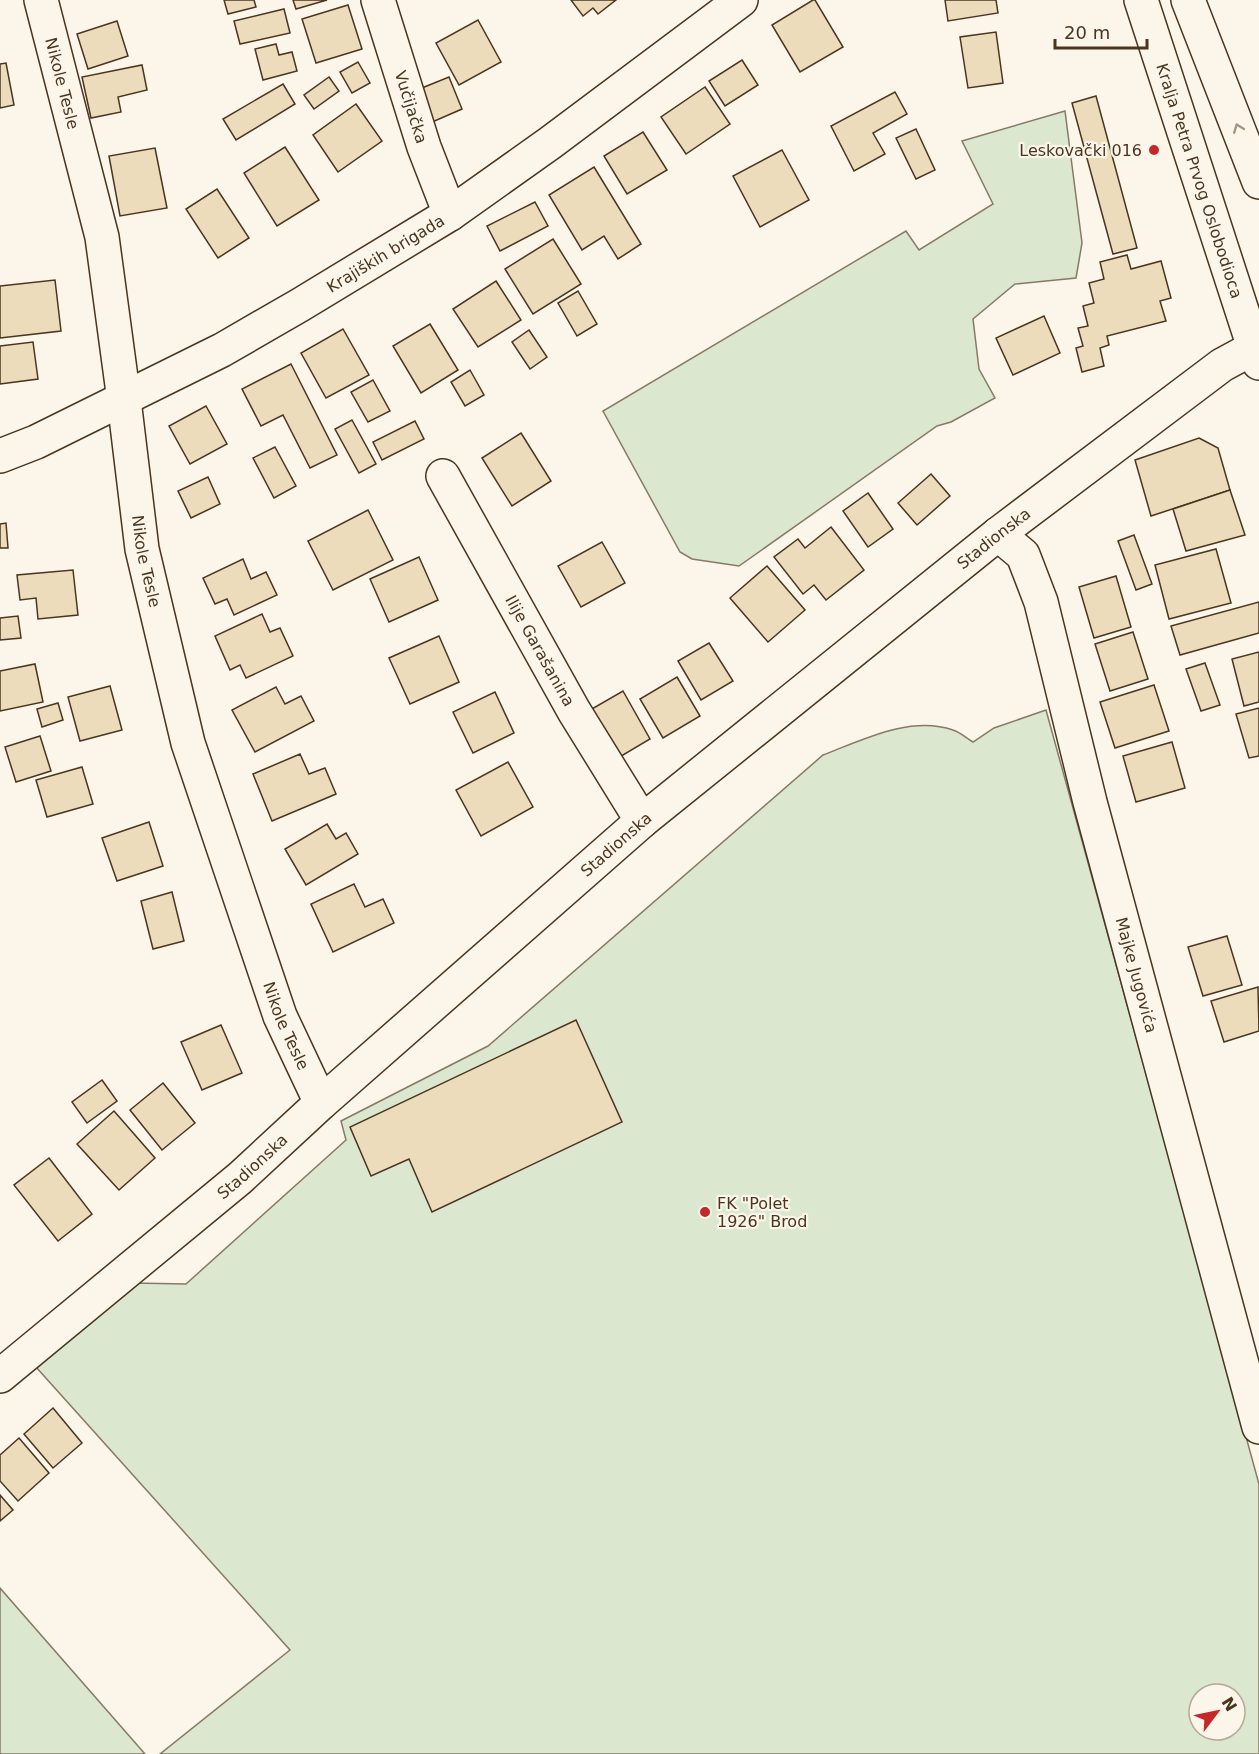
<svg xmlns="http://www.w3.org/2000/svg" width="1259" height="1754" viewBox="0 0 1259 1754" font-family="'DejaVu Sans',sans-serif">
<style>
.green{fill:#dce7d0;stroke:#887966;stroke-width:1.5;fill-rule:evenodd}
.building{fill:#ecdcbc;stroke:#4a3520;stroke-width:1.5}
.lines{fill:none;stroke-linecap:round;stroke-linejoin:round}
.minor-casing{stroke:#4a3520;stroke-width:36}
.major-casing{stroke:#4a3520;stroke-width:36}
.minor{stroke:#fbf6e9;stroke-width:33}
.major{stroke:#fbf6e9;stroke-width:33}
.oneway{stroke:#a29684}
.poi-dot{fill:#c62828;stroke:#fbf6e9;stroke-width:2}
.labels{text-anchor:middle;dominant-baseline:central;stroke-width:4.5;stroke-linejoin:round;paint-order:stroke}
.street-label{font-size:16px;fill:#4a3520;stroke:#fbf6e9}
.poi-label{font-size:16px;fill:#4a3520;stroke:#fbf6e9;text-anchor:end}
</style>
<rect width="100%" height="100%" fill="#fbf6e9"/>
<!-- green -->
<g class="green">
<polygon points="1065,111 1082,243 1076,278 1015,284 973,319 979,369 995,398 951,422 937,426 739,566 692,559 680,552 603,411 906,231 919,250 993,204 962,141"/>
<path d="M1046,710L1259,1484V1754H160L290,1650L36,1367L132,1283L186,1284L346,1140L341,1121L488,1046L823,755C862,740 911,715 953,730C960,732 966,738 973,742L994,728ZM1199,1694H1235V1730H1199Z"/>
<polygon points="0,1588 145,1754 0,1754"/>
</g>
<!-- building -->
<g class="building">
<polygon points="224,0 254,0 256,7 228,14"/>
<polygon points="293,0 327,0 296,9"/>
<polygon points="571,0 616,0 598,14 593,8 583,16"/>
<polygon points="813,0 815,0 843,47 800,72 772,25"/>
<polygon points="945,0 996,0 998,13 948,21"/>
<polygon points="348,5 362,49 316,63 302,19"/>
<polygon points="284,9 290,33 240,44 234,21"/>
<polygon points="478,20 501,62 459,85 436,43"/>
<polygon points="117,21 128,56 88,69 77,34"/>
<polygon points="996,32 1003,83 968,88 960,37"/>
<polygon points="276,44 279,55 292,52 297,71 263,80 255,49"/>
<polygon points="742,60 758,85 725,106 709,81"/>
<polygon points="358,62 370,83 352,93 340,72"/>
<polygon points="6,63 14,105 0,108 0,64"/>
<polygon points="142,65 147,90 118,97 121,112 91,118 82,77"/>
<polygon points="329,77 339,91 314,109 304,95"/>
<polygon points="449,77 462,109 430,123 417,90"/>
<polygon points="283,84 295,104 236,140 223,119"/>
<polygon points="705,87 730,124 686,154 661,117"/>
<polygon points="895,92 907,114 873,133 885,154 854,171 831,126"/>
<polygon points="1096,96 1137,248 1113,254 1072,103"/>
<polygon points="356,104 382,141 338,172 313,135"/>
<polygon points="916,129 935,170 916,179 896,138"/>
<polygon points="643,132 667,170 627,194 604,156"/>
<polygon points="285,147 319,200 277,226 244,173"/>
<polygon points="155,148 167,208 120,216 109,156"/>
<polygon points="782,150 809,200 760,227 733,176"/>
<polygon points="594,167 641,244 618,259 604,236 582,250 549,195"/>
<polygon points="217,189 249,238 218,258 186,209"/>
<polygon points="535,202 548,226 500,251 487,226"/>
<polygon points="553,239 581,284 533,314 505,269"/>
<polygon points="1127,255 1131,269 1161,261 1171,298 1160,301 1166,321 1107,336 1109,345 1100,348 1104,366 1082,372 1076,348 1083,346 1078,328 1088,326 1083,306 1094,303 1089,283 1104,279 1100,262"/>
<polygon points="55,280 61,331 0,338 0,286"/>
<polygon points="496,281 521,320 478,347 453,309"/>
<polygon points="578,291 597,324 577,336 558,303"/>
<polygon points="1044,316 1060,353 1013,375 996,338"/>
<polygon points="430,324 458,370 421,393 393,346"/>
<polygon points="343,329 369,375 326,398 301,353"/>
<polygon points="529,330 547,357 530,369 512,342"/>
<polygon points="33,342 38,379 0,384 0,346"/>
<polygon points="291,364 337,455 310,468 283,415 261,426 242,389"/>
<polygon points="470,370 484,395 465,406 451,382"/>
<polygon points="373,380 390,411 368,422 351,392"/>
<polygon points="206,406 227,444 190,464 169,426"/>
<polygon points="352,420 376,464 359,473 335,429"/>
<polygon points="415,421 424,439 382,460 373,442"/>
<polygon points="521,433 551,481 512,506 482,458"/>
<polygon points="1199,438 1218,448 1230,490 1151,516 1135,460"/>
<polygon points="275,447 296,486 274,498 253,458"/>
<polygon points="931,474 950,496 917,525 898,503"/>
<polygon points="208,477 220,504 191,518 178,491"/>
<polygon points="1230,490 1245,535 1186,551 1173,509"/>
<polygon points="868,493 893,529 868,547 843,511"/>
<polygon points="368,510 393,560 333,590 308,541"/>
<polygon points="6,523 8,548 0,548 0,524"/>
<polygon points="831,527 864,570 826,600 814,585 803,594 774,557 798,539 805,548"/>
<polygon points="1134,535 1152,584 1136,590 1118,541"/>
<polygon points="602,542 625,583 581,607 558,566"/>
<polygon points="1216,549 1231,603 1169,619 1155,565"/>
<polygon points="419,557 438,600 389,622 370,579"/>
<polygon points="243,559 251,579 266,572 277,595 234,615 227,599 215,604 203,578"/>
<polygon points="767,566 805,610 768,642 730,598"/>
<polygon points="73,570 78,615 38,619 36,598 20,600 17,575"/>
<polygon points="1116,576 1131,627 1094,638 1079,587"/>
<polygon points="1259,602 1259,633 1180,655 1171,626"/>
<polygon points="262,614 270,632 280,628 293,656 246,678 240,665 230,670 215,636"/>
<polygon points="18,616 21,638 0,640 0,618"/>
<polygon points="1133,632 1148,679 1110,691 1095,644"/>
<polygon points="439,636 459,682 410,704 389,658"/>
<polygon points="709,643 733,681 701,700 678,661"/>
<polygon points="1259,652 1259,702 1244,706 1232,659"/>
<polygon points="1205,663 1220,705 1201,711 1186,669"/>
<polygon points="35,664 43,702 0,711 0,671"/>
<polygon points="677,677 700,716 663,738 640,699"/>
<polygon points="1154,685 1169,731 1115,748 1100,702"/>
<polygon points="110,686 122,730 80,741 68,697"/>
<polygon points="276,687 285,704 301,696 314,721 255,752 232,710"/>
<polygon points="623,691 650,739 618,758 590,710"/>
<polygon points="495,692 514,733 473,753 453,712"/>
<polygon points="58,703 63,720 42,727 37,709"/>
<polygon points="1259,708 1259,756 1249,758 1236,714"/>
<polygon points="40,736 51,771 16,782 5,747"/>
<polygon points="1172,742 1185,788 1136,802 1123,756"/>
<polygon points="300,754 309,774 325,768 336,794 272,821 253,774"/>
<polygon points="508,762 533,807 481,836 456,790"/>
<polygon points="82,767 93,804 47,817 36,780"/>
<polygon points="149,822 163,866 117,881 102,838"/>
<polygon points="327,824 336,839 346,833 358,854 306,885 285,849"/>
<polygon points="354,884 365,907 383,899 394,923 333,952 311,904"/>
<polygon points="172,892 184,941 153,949 141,901"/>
<polygon points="1227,936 1242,985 1203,996 1188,947"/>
<polygon points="1258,987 1259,1031 1224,1042 1211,1001"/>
<polygon points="576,1020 622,1122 432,1212 409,1159 371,1176 350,1127"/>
<polygon points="221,1025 242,1073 202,1090 181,1042"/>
<polygon points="102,1080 117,1101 87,1123 72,1102"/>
<polygon points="163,1083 195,1123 162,1150 130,1110"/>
<polygon points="114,1111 155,1158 119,1190 77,1144"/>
<polygon points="49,1158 92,1214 58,1241 14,1185"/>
<polygon points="53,1408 82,1443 53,1468 24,1434"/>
<polygon points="19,1438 49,1473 18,1501 0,1481 0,1455"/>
<polygon points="0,1495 13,1510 0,1521"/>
</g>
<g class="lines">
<defs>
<g id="minor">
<path id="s1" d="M41,0L102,237L124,400L142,549L188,743L280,1016L321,1103"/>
<path id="s2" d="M378,0L424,147L450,214"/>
<path id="s3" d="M443,476L574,711L642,821"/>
<path id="s4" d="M998,534L1023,555L1041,602L1090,802L1259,1427"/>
<path id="s5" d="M0,1376L240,1178L321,1103L642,821L998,534L1222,365L1259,345"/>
</g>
<g id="major">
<path id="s6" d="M1141,0L1259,363"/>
<polyline points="1188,0 1259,182"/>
<path id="s7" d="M0,456L36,442L222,350L300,305L450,214L550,143L741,0"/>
</g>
</defs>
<!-- minor casing -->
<use href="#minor" class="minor-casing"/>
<!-- major casing -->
<use href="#major" class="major-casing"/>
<!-- minor -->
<use href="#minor" class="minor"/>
<!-- major -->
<use href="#major" class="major"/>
</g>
<!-- one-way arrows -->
<defs><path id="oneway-chevron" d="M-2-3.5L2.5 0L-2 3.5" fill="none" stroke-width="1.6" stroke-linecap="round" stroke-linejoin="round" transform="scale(1.5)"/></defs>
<use class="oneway" href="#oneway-chevron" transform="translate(1238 128) rotate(-111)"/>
<!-- markers -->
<g class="poi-dot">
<circle cx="1154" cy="150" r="6"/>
<circle cx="705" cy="1212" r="6"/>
</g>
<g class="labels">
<!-- street labels -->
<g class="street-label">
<text stroke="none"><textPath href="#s1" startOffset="86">Nikole Tesle</textPath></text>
<text stroke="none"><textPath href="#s2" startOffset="112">Vučijačka</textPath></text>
<text stroke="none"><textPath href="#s6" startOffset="190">Kralja Petra Prvog Oslobodioca</textPath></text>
<text stroke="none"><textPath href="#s7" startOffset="436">Krajiških brigada</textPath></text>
<text stroke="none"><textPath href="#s5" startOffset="1300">Stadionska</textPath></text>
<text stroke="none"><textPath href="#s1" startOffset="572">Nikole Tesle</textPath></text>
<text stroke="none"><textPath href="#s3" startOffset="200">Ilije Garašanina</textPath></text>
<text stroke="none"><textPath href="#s5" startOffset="814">Stadionska</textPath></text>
<text stroke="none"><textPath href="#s4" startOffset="468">Majke Jugovića</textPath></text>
<text stroke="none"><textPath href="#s1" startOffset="1058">Nikole Tesle</textPath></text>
<text stroke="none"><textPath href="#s5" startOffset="328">Stadionska</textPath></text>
</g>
<!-- poi labels -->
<g class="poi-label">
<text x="1142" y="150">Leskovački 016</text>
<text x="717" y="1203" text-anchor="start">FK "Polet<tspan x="717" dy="18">1926" Brod</tspan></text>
</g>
</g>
<!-- north arrow -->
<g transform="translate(1217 1712) rotate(58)"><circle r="28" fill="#fbf6e9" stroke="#b4a999" stroke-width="1.5"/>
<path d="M0-4.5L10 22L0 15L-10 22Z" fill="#c62828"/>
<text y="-9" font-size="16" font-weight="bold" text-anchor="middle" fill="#4a3520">N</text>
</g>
<!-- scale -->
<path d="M1055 39v9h92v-9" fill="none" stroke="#4a3520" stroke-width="3"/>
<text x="1064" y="39" font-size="18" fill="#4a3520" stroke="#fbf6e9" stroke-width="4.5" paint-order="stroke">20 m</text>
</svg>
